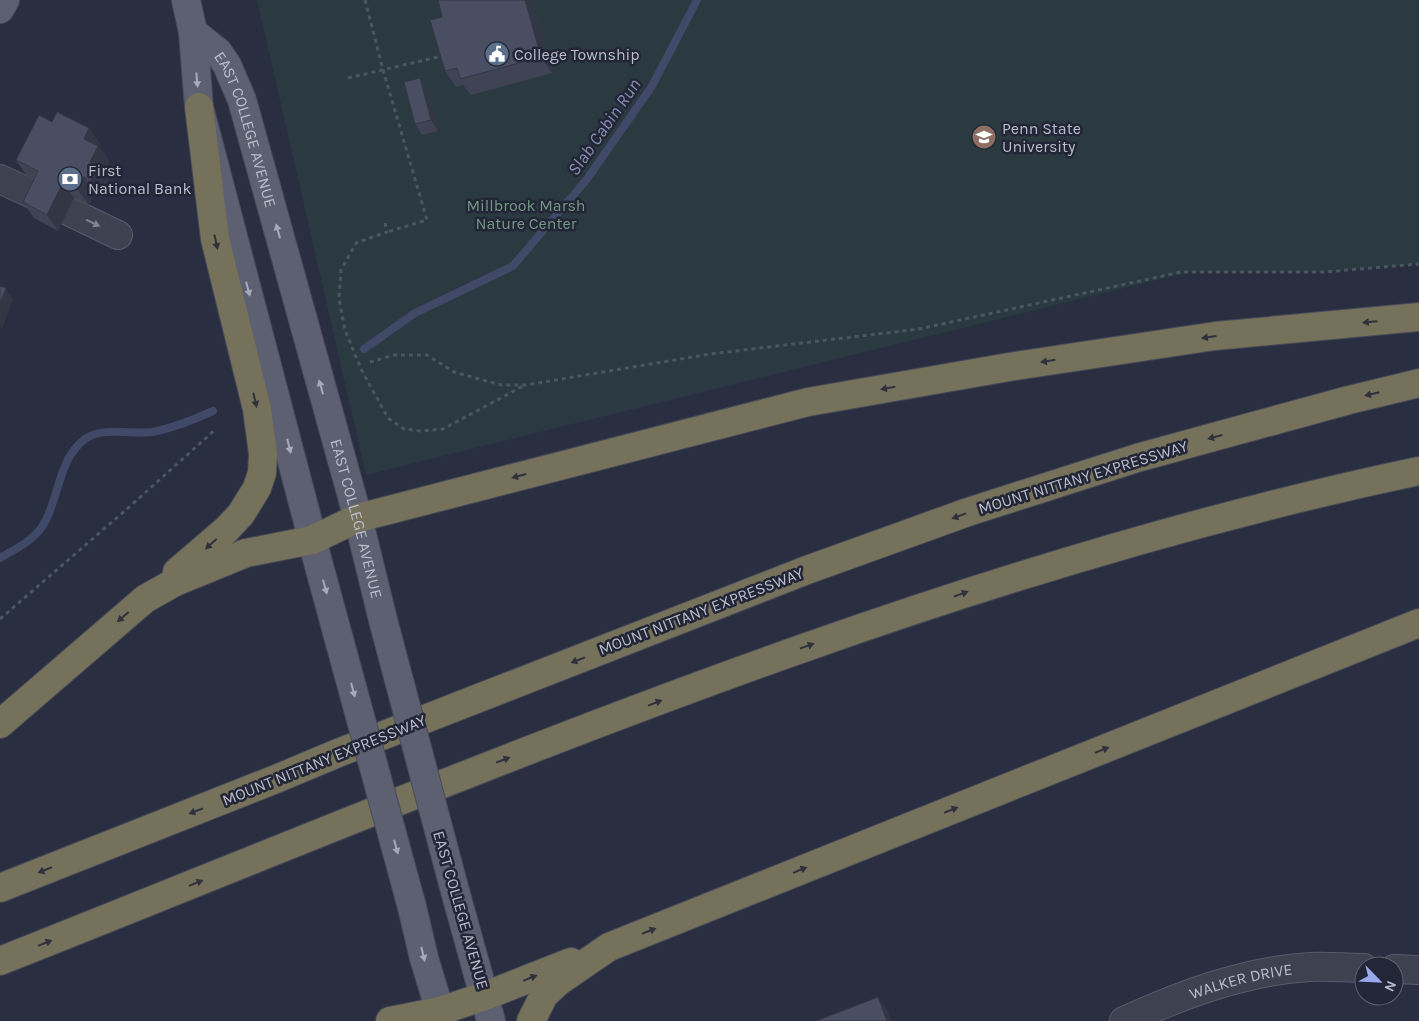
<svg xmlns="http://www.w3.org/2000/svg" width="1419" height="1021" viewBox="0 0 1419 1021" font-family="Karla,sans-serif">
<style>
.green{fill:#2b3a41}
.lines{fill:none;stroke-linecap:round;stroke-linejoin:round}
.stream{stroke:#414968;stroke-width:8}
.minor-casing{stroke:#585c6b;stroke-width:30}
.major-casing{stroke:#474a5a;stroke-width:30}
.highway-casing{stroke:#454958;stroke-width:30}
.path{stroke:#49575e;stroke-width:3;stroke-dasharray:4 4;stroke-linecap:butt}
.minor{stroke:#3d4150;stroke-width:28}
.major{stroke:#5c6070;stroke-width:28}
.highway{stroke:#76715b;stroke-width:28}
.major-bridge-casing{stroke:#474a5a;stroke-width:30;stroke-linecap:butt}
.major-bridge{stroke:#5c6070;stroke-width:28}
.wall{fill:#3f4354}
.shaded-wall{fill:#333745}
.building{fill:#494e62;stroke:#333745}
.oneway{fill:#a7aab8}
.oneway2{fill:#828593}
.oneway3{fill:#2f313c}
.labels{text-anchor:middle;dominant-baseline:central;stroke-width:5;stroke-linejoin:round;paint-order:stroke}
.poi-label{font-size:16px;fill:#babdca;stroke:#222636;text-anchor:start}
.street-label{font-size:16px;fill:#babdca;stroke:#222636}
.park-label{font-size:16px;fill:#749984;stroke:#222636}
.water-label{font-size:18px;font-style:italic;fill:#858eaf;stroke:#222636}
</style>
<rect width="100%" height="100%" fill="#292e40"/>
<!-- green -->
<polygon class="green" points="257,0 1419,0 1419,264 1324,272 1189,272 366,475"/>
<g class="lines">
<!-- stream -->
<g class="stream">
<polyline points="364,349 415,313 513,266 587,179 652,86 697,0"/>
<path d="M0,558C17,548 37,539 46,520C59,494 60,457 85,439C104,426 131,435 152,432C174,428 193,420 213,411"/>
</g>
<defs>
<g id="minor">
<polyline points="0,179 43,199"/>
<polyline points="68,211 118,235"/>
<polyline points="1394,969 1419,970"/>
<path id="s1" d="M1124,1021C1184,994 1244,971 1310,967C1328,966 1346,968 1364,968"/>
</g>
<g id="major">
<polyline points="186,0 193,32 199,107 308,522 312,540 340,643"/>
<polyline points="0,9 5,0"/>
<path id="s2" d="M193,32L218,52L227,65L242,100L358,518L383,620"/>
<polyline points="455,891 491,1021"/>
<polyline points="412,907 424,958 443,1021"/>
</g>
<g id="highway">
<polyline points="177,572 226,530 241,514 257,488 262,473 263,454 257,409 215,239 199,107"/>
<polyline points="0,724 145,599 175,582 246,553 312,540 358,518 808,402 1009,367 1215,336 1419,317"/>
<polyline points="0,888 276,779 338,753 807,570 968,512 1137,458 1349,400 1419,383"/>
<path d="M0,961C465,777 927,574 1419,471"/>
<polyline points="390,1021 440,1011 485,996 571,962"/>
<polyline points="531,1021 544,995 558,982 609,947 1419,623"/>
</g>
</defs>
<!-- minor casing -->
<use href="#minor" class="minor-casing"/>
<!-- major casing -->
<use href="#major" class="major-casing"/>
<!-- highway casing -->
<use href="#highway" class="highway-casing"/>
<!-- path -->
<g class="path">
<polyline points="365,0 383,70 427,220 387,232"/>
<polyline points="348,78 442,56"/>
<polyline points="385,223 387,232 356,243 341,270 339,299 345,330 362,371 388,418 404,429 421,431 443,429 525,385"/>
<polyline points="370,362 394,355 427,355 454,372 501,385 526,385 710,354 919,329 1181,272 1324,272 1419,264"/>
<polyline points="0,619 127,509 216,429"/>
</g>
<!-- minor -->
<use href="#minor" class="minor"/>
<!-- major -->
<use href="#major" class="major"/>
<!-- highway -->
<use href="#highway" class="highway"/>
<defs>
<g id="major-bridge">
<polyline points="383,620 455,891"/>
<polyline points="340,643 412,907"/>
</g>
</defs>
<!-- major-bridge casing -->
<use href="#major-bridge" class="major-bridge-casing"/>
<!-- major-bridge -->
<use href="#major-bridge" class="major-bridge"/>
</g>
<!-- wall -->
<g class="wall">
<polygon points="438,0 532,0 552,73 471,95 463,85 456,87 445,71 442,17"/>
<polygon points="428,89 438,131 422,135 415,124"/>
<polygon points="52,122 89,128 100,144 99,147 109,161 103,173 109,181 102,197 94,193 89,205 74,198 58,231 34,218 23,202 34,179 27,176 16,160"/>
</g>
<!-- shaded-wall -->
<g class="shaded-wall">
<polygon points="525,0 532,0 552,73 541,57"/>
<polygon points="420,78 428,89 438,131 431,120"/>
<polygon points="89,128 100,144 99,147 109,161 103,173 109,181 102,197 91,181 90,162 84,139"/>
<polygon points="83,177 94,193 89,205 78,190"/>
<polygon points="63,182 74,198 58,231 47,215"/>
<polygon points="6,288 13,299 2,329 0,326 0,304"/>
<polygon points="878,997 889,1013 892,1021 887,1021"/>
</g>
<!-- building -->
<g class="building">
<polygon points="438,0 525,0 541,57 460,79 457,68 445,71 430,20 442,17"/>
<polygon points="420,78 431,120 415,124 404,82"/>
<polygon points="57,112 89,128 84,139 98,146 90,162 98,166 91,181 83,177 78,190 63,182 47,215 23,202 38,171 16,160 39,115 52,122"/>
<polygon points="0,286 6,288 0,304"/>
<polygon points="878,997 887,1021 816,1021"/>
</g>
<!-- one-way arrows -->
<defs><path id="oneway-solid" d="M-6-.8H1V-3.2L6.5 0L1 3.2V.8H-6Z" transform="scale(1.25)"/></defs>
<g class="oneway">
<use href="#oneway-solid" transform="translate(197 80) rotate(85)"/>
<use href="#oneway-solid" transform="translate(278 231) rotate(-106)"/>
<use href="#oneway-solid" transform="translate(248 289) rotate(75)"/>
<use href="#oneway-solid" transform="translate(321 387) rotate(-106)"/>
<use href="#oneway-solid" transform="translate(289 446) rotate(76)"/>
<use href="#oneway-solid" transform="translate(325 587) rotate(74)"/>
<use href="#oneway-solid" transform="translate(353 690) rotate(75)"/>
<use href="#oneway-solid" transform="translate(396 847) rotate(75)"/>
<use href="#oneway-solid" transform="translate(423 954) rotate(76)"/>
</g>
<use class="oneway2" href="#oneway-solid" transform="translate(93 223) rotate(26)"/>
<g class="oneway3">
<use href="#oneway-solid" transform="translate(216 242) rotate(78)"/>
<use href="#oneway-solid" transform="translate(1370 322) rotate(175)"/>
<use href="#oneway-solid" transform="translate(1209 337) rotate(172)"/>
<use href="#oneway-solid" transform="translate(1048 361) rotate(171)"/>
<use href="#oneway-solid" transform="translate(888 388) rotate(170)"/>
<use href="#oneway-solid" transform="translate(1372 394) rotate(167)"/>
<use href="#oneway-solid" transform="translate(255 400) rotate(77)"/>
<use href="#oneway-solid" transform="translate(1215 437) rotate(165)"/>
<use href="#oneway-solid" transform="translate(519 476) rotate(165)"/>
<use href="#oneway-solid" transform="translate(959 516) rotate(160)"/>
<use href="#oneway-solid" transform="translate(211 544) rotate(138)"/>
<use href="#oneway-solid" transform="translate(961 594) rotate(-19)"/>
<use href="#oneway-solid" transform="translate(123 617) rotate(139)"/>
<use href="#oneway-solid" transform="translate(807 646) rotate(-19)"/>
<use href="#oneway-solid" transform="translate(578 660) rotate(159)"/>
<use href="#oneway-solid" transform="translate(655 703) rotate(-21)"/>
<use href="#oneway-solid" transform="translate(1102 750) rotate(-22)"/>
<use href="#oneway-solid" transform="translate(503 760) rotate(-21)"/>
<use href="#oneway-solid" transform="translate(951 810) rotate(-22)"/>
<use href="#oneway-solid" transform="translate(196 811) rotate(159)"/>
<use href="#oneway-solid" transform="translate(45 870) rotate(158)"/>
<use href="#oneway-solid" transform="translate(800 870) rotate(-22)"/>
<use href="#oneway-solid" transform="translate(196 883) rotate(-22)"/>
<use href="#oneway-solid" transform="translate(649 931) rotate(-22)"/>
<use href="#oneway-solid" transform="translate(45 943) rotate(-22)"/>
<use href="#oneway-solid" transform="translate(530 978) rotate(-22)"/>
</g>
<!-- icons -->
<defs>
<symbol id="civic-disc" viewBox="-11 -11 22 22"><circle r="9.5" fill="#5c6f8a" stroke="#222636"/><path d="M-.6-6.5H3V-4.5H.6V-3L4-1V1h2V6H-6V1h2V-1L-.6-3ZM-1.2 2.5V6h2.4V2.5Z" fill="#fff"/></symbol>
<symbol id="university-disc" viewBox="-11 -11 22 22"><circle r="9.5" fill="#8d6e63" stroke="#222636"/><path d="M0-5L7-2L0 1L-7-2ZM-4 1L0 2.5L4 1V4Q0 6-4 4Z" fill="#fff"/></symbol>
<symbol id="bank-disc" viewBox="-11 -11 22 22"><circle r="9.5" fill="#5c6f8a" stroke="#222636"/><path d="M-6-4H6V4H-6ZM0-2.3a2.3 2.3 0 1 0 0 4.6a2.3 2.3 0 1 0 0-4.6Z" fill="#fff"/></symbol>
</defs>
<g fill-rule="evenodd">
<use href="#civic-disc" x="483" y="40" width="28" height="28"/>
<use href="#university-disc" x="970" y="123" width="28" height="28"/>
<use href="#bank-disc" x="56" y="165" width="28" height="28"/>
</g>
<g class="labels">
<!-- poi labels -->
<g class="poi-label">
<text x="514" y="54">College Township</text>
<text x="1002" y="128">Penn State<tspan x="1002" dy="18">University</tspan></text>
<text x="88" y="170">First<tspan x="88" dy="18">National Bank</tspan></text>
</g>
<!-- street labels -->
<g class="street-label">
<text stroke="none"><textPath href="#s2" startOffset="115">EAST COLLEGE AVENUE</textPath></text>
<text transform="translate(1083 477) rotate(-17)">MOUNT NITTANY EXPRESSWAY</text>
<text stroke="none"><textPath href="#s2" startOffset="520">EAST COLLEGE AVENUE</textPath></text>
<text transform="translate(701 611) rotate(-21)">MOUNT NITTANY EXPRESSWAY</text>
<text transform="translate(324 760) rotate(-22)">MOUNT NITTANY EXPRESSWAY</text>
<text transform="translate(461 910) rotate(74)">EAST COLLEGE AVENUE</text>
<text stroke="none"><textPath href="#s1" startOffset="124">WALKER DRIVE</textPath></text>
</g>
<!-- park labels -->
<g class="park-label">
<text x="526" y="205">Millbrook Marsh<tspan x="526" dy="18">Nature Center</tspan></text>
</g>
<!-- water labels -->
<g class="water-label">
<text transform="translate(604 127) rotate(-55)">Slab Cabin Run</text>
</g>
</g>
<!-- north arrow -->
<g transform="translate(1379 981) rotate(114)"><circle r="24" fill="#222636" stroke="#5f6271"/>
<path d="M0-4L9 19L0 12L-9 19Z" fill="#9aa9ef"/>
<text y="-8" font-size="14" font-weight="bold" text-anchor="middle" fill="#babdca">N</text>
</g>
</svg>
